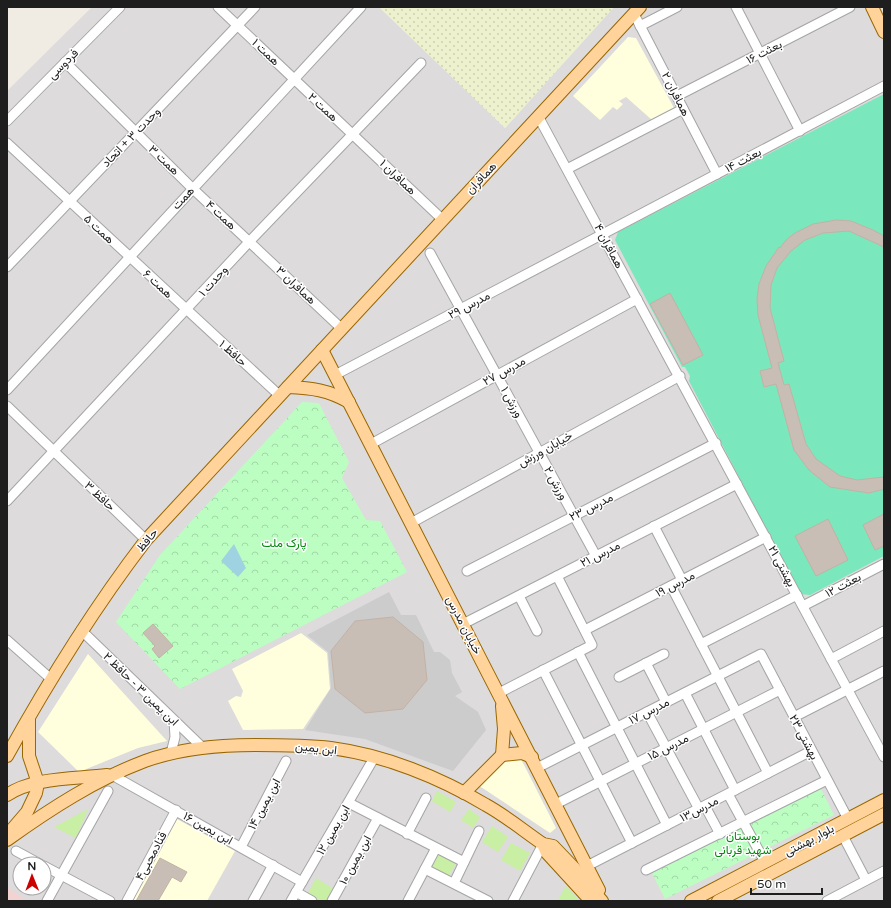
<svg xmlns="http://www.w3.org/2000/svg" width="891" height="908" viewBox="0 0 891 908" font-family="'Varela Round',Vazirmatn,sans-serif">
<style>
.residential{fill:#dddbdb;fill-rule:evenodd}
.commercial{fill:#f3d3d1}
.education{fill:#ffffde}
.religious{fill:#ccc}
.farmland{fill:url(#farmland-dots)}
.grass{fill:#c9efa5}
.park{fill:url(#park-crowns)}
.pitch{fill:#7ae7bd}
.water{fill:#a0d3e2}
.building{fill:#c9beb6;stroke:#c3b2a4}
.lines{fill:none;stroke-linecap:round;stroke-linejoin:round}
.minor-casing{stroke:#a5a5a5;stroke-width:11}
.major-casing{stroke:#960;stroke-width:14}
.minor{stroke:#fff;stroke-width:9}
.major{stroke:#ffd39a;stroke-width:12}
.labels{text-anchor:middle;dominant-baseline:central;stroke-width:3;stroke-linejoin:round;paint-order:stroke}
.street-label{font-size:12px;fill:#1e1e1e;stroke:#fff}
.park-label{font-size:12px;fill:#01880d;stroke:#fff}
</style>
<defs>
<pattern id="farmland-dots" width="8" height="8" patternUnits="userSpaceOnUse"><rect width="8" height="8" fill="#eef1cd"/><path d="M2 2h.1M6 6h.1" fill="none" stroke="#ccceb0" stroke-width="1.8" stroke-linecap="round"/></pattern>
<pattern id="park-crowns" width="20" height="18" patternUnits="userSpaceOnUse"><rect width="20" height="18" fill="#bcfec2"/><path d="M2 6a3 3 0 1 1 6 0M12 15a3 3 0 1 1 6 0" fill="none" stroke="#a1d9a6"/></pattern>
</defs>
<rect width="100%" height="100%" fill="#f0ece4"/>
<!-- residential -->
<path class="residential" d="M92,7H379L505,128L614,7H884V901H7V91ZM20,864H44V888H20Z"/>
<!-- commercial -->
<polygon class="commercial" points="7,887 27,901 7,901"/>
<!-- education -->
<g class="education">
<polygon points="628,37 636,38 674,108 652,120 626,97 619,101 623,104 617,110 613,107 600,120 573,96"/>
<polygon points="301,633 327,653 330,689 303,729 243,730 228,701 236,696 241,697 243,691 232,669"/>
<polygon points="88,654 167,741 138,748 79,772 38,732"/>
<polygon points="519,755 556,828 550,833 478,785 504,758"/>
<polygon points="177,819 235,851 207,901 132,901"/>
</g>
<!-- religious -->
<polygon class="religious" points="389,592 401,615 416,615 434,652 440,652 450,660 452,673 462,692 455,696 478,712 486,730 453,771 365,739 305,730 331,688 328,652 307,635"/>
<!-- farmland -->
<polygon class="farmland" points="379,7 614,7 505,128"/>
<!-- grass -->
<g class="grass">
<polygon points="437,791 456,802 450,812 432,801"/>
<polygon points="88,809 76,838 54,827"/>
<polygon points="469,809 480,817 473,828 461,820"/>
<polygon points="492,826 508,837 498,852 482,842"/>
<polygon points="511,843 530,853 520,871 501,860"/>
<polygon points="438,852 456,863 448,877 430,867"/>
<polygon points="316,878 334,889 327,901 322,901 308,893"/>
<polygon points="566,886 580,901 557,901"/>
</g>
<!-- park -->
<g class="park">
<polygon points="302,402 319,403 349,462 342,478 366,520 380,521 407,572 180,689 116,622 160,555"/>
<polygon points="820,787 834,815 665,899 651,871"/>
</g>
<!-- pitch -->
<polygon class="pitch" points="884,94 884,556 810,595 800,594 689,381 690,376 685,367 682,367 615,240 618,232"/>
<!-- water -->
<polygon class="water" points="234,544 246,568 238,577 221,561"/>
<!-- building -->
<g class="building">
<polygon points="836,220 851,221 873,230 884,236 884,247 849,231 823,233 805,240 791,251 777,268 771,285 770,308 784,361 778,363 784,385 789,384 806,444 816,459 840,476 857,480 884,477 884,489 869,493 830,487 809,470 794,450 776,384 764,387 760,371 772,368 758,315 757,299 759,284 766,266 779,247 780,248 786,240 795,233 813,224"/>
<polygon points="670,293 703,355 683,365 650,304"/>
<polygon points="884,514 884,546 875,550 863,525"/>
<polygon points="828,519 848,560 816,576 795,536"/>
<polygon points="393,617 423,642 427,680 403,709 365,713 335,689 331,651 355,621"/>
<polygon points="153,624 173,646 159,658 152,649 155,646 143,633"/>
<polygon points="160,858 187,872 181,882 172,877 158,901 136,901"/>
</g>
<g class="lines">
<defs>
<g id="minor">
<polyline points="218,7 443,220"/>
<polyline points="736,7 800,131"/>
<polyline points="634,14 717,174"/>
<polyline points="640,26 677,7"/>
<polyline points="65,62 192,188 342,329"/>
<polyline points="677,96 850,7"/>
<polyline points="538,116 884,757"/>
<polyline points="7,121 120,7"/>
<polyline points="7,143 279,395"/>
<polyline points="567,169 683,109"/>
<polyline points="430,253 596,556"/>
<polyline points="7,267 255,7"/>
<polyline points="335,375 884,86"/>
<polyline points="7,390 361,7"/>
<polyline points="7,406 146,540"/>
<polyline points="371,444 637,299"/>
<polyline points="7,501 249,242 421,63"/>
<polyline points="411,523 680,376"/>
<polyline points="654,526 682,580"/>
<polyline points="467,571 716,443"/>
<polyline points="671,586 768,773"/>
<polyline points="519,596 537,631"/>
<polyline points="803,606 884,564"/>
<polyline points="463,624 737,484"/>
<polyline points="81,630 202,747"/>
<polyline points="585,630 766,537"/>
<polyline points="7,640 51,679"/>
<polyline points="701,644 797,595"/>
<polyline points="578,652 667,825"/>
<polyline points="831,659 884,631"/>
<polyline points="646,663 666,702"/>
<polyline points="543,670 632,843"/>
<polyline points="619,677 664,654"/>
<polyline points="499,693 592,645 557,576"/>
<polyline points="685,693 735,790"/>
<polyline points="647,712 699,809"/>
<polyline points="794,717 884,671"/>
<polyline points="171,753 175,737 174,721"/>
<polyline points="537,768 761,654 848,819"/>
<polyline points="112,775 302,882"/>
<polyline points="728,794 765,862"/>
<polyline points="349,803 464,862"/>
<polyline points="556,804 780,690"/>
<polyline points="705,806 720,834"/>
<polyline points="407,834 426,798"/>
<polyline points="843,836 866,880"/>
<polyline points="241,847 286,761"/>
<polyline points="16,851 40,864"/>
<polyline points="44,866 110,901"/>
<polyline points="587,866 811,751"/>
<polyline points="425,869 488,901"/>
<polyline points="646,870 827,780"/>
<polyline points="454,883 479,831"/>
<polyline points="296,892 312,901"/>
<polyline points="47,901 108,791"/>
<polyline points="127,901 176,810"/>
<polyline points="253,901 273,865"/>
<polyline points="291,901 374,758"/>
<polyline points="332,901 378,818"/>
<polyline points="408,901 436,848"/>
<polyline points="513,901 543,844"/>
<polyline points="827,901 884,871"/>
</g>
<g id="major">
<polyline points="872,7 884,32"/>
<polyline points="322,350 599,890"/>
<path d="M288,387C312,388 328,390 349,402"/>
<polyline points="502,706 504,729 502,755"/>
<polyline points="502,755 522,753 532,757"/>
<path d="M7,756C49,680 94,608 146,540L640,7"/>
<polyline points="464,793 502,755"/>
<path d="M7,795C33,777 76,779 107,775"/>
<polyline points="9,833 27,812 36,793 38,783 29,756 29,719"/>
<path d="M7,840C50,809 95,780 145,761C181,748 218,745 255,745C280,745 306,745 331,748C384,755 439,777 486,805C506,816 524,831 543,844L553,846L575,869L602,901"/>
<polyline points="543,844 547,853 591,901"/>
<polyline points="691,901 884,800"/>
<polyline points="718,901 884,814"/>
</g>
</defs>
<!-- minor casing -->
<use href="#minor" class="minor-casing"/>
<!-- major casing -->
<use href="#major" class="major-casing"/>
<!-- minor -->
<use href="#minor" class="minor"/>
<!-- major -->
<use href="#major" class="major"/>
</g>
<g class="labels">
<!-- street labels -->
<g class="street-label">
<text transform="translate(266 52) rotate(44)">همت ۱</text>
<text transform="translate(764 52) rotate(-27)">بعثت ۱۶</text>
<text transform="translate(63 64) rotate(-45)">فردوسی</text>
<text transform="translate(676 94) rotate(63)">همافران ۲</text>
<text transform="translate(323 107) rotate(43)">همت ۲</text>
<text transform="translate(131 137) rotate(-46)">وحدت ۳ + اتحاد</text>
<text transform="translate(164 160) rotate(44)">همت ۳</text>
<text transform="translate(743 160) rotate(-28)">بعثت ۱۴</text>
<text transform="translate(398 177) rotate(44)">همافران ۱</text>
<text transform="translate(481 178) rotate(-47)">همافران</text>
<text transform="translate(183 198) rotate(-47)">همت</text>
<text transform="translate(221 215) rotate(43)">همت ۴</text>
<text transform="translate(99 229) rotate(43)">همت ۵</text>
<text transform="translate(609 246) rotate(62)">همافران ۴</text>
<text transform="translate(213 281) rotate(-48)">وحدت ۱</text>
<text transform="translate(158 284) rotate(43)">همت ۶</text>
<text transform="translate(296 285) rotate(43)">همافران ۳</text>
<text transform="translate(469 305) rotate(-28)">مدرس ۲۹</text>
<text transform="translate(233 353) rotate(42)">حافظ ۱</text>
<text transform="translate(504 371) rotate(-29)">مدرس ۲۷</text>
<text transform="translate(512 402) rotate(61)">ورزش ۱</text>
<text transform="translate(545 449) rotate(-29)">خیابان ورزش</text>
<text transform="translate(556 483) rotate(61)">ورزش ۲</text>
<text transform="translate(100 496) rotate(43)">حافظ ۳</text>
<text transform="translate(591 507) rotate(-27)">مدرس ۲۳</text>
<text transform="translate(147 540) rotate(-50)">حافظ</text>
<text transform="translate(600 554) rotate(-27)">مدرس ۲۱</text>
<text transform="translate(782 566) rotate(62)">بهشتی ۲۱</text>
<text transform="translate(675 584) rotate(-27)">مدرس ۱۹</text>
<text transform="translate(843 585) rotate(-28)">بعثت ۱۲</text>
<text transform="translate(464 625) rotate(63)">خیابان مدرس</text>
<text transform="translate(141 689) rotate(44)">ابن یمین ۳ - حافظ ۲</text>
<text transform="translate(649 711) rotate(-27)">مدرس ۱۷</text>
<text transform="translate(804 737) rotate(62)">بهشتی ۲۳</text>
<text transform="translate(668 747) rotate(-27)">مدرس ۱۵</text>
<text transform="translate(316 748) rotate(6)">ابن یمین</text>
<text transform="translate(264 804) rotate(-62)">ابن یمین ۱۴</text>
<text transform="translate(699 809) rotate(-27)">مدرس۱۳</text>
<text transform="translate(208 828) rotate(29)">ابن یمین ۱۶</text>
<text transform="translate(333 830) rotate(-60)">ابن یمین ۱۲</text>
<text transform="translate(809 840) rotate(-28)">بلوار بهشتی</text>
<text transform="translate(151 856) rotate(-62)">قنادمحبی۴</text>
<text transform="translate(355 860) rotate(-61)">ابن یمین ۱۰</text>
</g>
<!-- park labels -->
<g class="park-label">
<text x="284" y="543">پارک ملت</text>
<text x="743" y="836">بوستان<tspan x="743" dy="14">شهید قربانی</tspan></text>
</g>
</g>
<!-- border -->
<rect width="891" height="908" fill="none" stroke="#1e1e1e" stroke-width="16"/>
<!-- north arrow -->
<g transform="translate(32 876) rotate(359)"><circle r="19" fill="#ffffff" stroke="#a5a5a5"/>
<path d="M0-3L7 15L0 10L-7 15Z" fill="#cd0000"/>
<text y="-6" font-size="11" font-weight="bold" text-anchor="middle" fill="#1e1e1e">N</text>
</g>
<!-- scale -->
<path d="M751 888v6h71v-6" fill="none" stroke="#1e1e1e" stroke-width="2"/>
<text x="757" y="888" font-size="12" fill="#1e1e1e" stroke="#ffffff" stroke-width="3" paint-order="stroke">50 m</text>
</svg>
